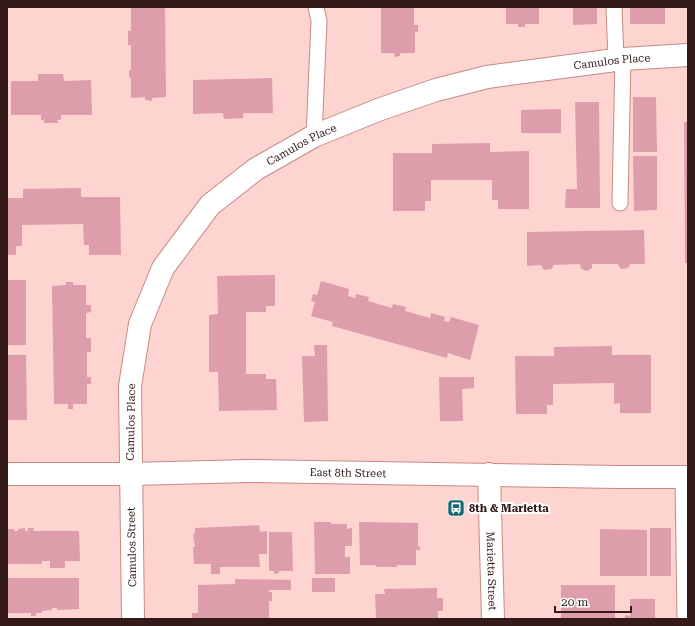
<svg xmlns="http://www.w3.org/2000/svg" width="695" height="626" viewBox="0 0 695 626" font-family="'Roboto Serif',serif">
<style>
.building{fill:#dd9dab}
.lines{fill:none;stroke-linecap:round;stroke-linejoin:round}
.lane-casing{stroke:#c88983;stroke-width:17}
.street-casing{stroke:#c88983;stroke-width:24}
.secondary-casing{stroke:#c88983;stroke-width:24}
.lane{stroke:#fff;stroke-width:15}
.street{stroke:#fff;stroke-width:22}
.secondary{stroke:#fff;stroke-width:22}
.labels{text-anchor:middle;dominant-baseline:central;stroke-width:4;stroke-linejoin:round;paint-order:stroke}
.street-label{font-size:11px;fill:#341b19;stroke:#fff}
.poi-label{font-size:11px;font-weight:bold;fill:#341b19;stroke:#fff;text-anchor:start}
</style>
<rect width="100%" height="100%" fill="#fdd4d0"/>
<!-- building -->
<g class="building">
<polygon points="131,7 165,7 166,97 152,98 152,101 145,100 145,97 131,98 131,78 129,77 129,70 131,70 131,45 128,45 128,31 131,31"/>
<polygon points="381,7 414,7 414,25 418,25 418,32 415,32 415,53 400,53 400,56 395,57 394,53 381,53"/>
<polygon points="506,7 539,7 539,24 525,24 525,27 518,27 518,24 506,24"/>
<polygon points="573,7 597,7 597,24 573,25"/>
<rect x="630" y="7" width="35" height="17"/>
<polygon points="38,74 63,74 64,81 91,80 92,115 61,115 61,120 57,120 58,123 44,123 44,120 41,120 41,115 11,115 11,81 38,81"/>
<polygon points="272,78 273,113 243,113 243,118 224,119 223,113 193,114 193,80"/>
<polygon points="633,97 656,97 657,152 633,152"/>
<polygon points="575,102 599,102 600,208 565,208 566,189 577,189"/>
<polygon points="561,109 561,133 521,133 521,110"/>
<polygon points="684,122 688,122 688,263 685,263"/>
<polygon points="490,143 490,152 529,151 529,209 498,209 498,200 492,200 492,180 431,180 431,201 425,201 425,211 393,211 393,153 432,153 432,144"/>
<polygon points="633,156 657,156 657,210 634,211"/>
<polygon points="81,188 81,197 120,197 121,255 89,255 89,245 84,245 83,224 22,225 22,246 16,246 16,255 7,255 7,198 23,198 23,189"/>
<polygon points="644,230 645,264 630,264 628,268 622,269 620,268 618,264 592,264 592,268 587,271 581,269 580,264 553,265 553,267 551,269 545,270 543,269 541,265 527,266 527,232"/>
<polygon points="275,275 275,306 266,306 266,312 246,312 246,374 266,374 266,379 276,379 277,410 219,411 218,372 209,372 209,315 218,314 217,276"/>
<rect x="7" y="280" width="19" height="65"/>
<polygon points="321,281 349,289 348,296 355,298 356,294 369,297 368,301 392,308 393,304 406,307 405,311 430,318 431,313 445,317 444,321 449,322 451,317 479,325 470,360 448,353 447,358 332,326 333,322 311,316 315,302 311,301 313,294 317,295"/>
<polygon points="66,282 73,282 73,285 86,285 86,305 91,305 91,312 86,313 86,338 91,338 91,352 87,352 87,377 91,377 91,384 87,384 87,404 73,404 73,409 68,409 68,404 54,404 52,286 66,285"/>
<polygon points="314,345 327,345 328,421 304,422 302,356 315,356"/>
<polygon points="612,346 612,355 651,355 651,413 620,413 620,403 614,404 614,383 553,384 553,405 547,405 547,414 516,414 515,356 554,356 554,347"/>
<polygon points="7,355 26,355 27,420 7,420"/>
<polygon points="439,377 474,377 474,388 462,389 463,421 440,421"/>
<polygon points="314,522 331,522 331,524 347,524 347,529 352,528 352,546 345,546 345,557 350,557 350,574 315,574"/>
<polygon points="359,522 418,523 418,547 420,546 420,550 416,550 416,565 397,565 397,567 376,567 376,565 360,565"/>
<polygon points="259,525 260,532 267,531 267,554 259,554 260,567 220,567 220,574 211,574 211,564 194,564 193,547 195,547 193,535 195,532 195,528"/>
<polygon points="25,528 25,531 28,531 28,528 34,528 33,531 79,531 80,561 65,561 65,568 50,568 50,561 42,561 42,564 7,564 8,529 14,529 14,531 18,531 18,529"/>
<rect x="650" y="528" width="21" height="48"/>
<polygon points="600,529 647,530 647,576 600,576"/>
<polygon points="269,532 292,532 293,571 279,571 279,573 274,574 274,571 269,571"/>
<polygon points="7,578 79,578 79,609 57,610 57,608 52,608 52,610 42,611 42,613 36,613 36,616 31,616 31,613 7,613"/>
<rect x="312" y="578" width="23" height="14"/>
<polygon points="235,579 291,580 291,590 269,590 269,592 272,592 272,601 269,601 269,619 192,619 192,613 198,613 198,585 235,584"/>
<rect x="561" y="585" width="54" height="34"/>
<polygon points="437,588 437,598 443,598 443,611 438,611 438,619 376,619 375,594 385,594 384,589"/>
<polygon points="630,599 655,599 655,619 625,619 625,615 630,616"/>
</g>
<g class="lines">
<defs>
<g id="lane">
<polyline points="614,7 616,60"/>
<polyline points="314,136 319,21 316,7"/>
<polyline points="620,203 623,59"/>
<polyline points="683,477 685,619"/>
</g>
<g id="street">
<path id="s1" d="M489,474L493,619"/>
<path id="s2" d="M133,619L130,386L140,324L163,268L210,205L256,169L314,136L378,110L436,90L487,77L623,59L688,55"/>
</g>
<g id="secondary">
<path id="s3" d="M7,474H130L249,471L618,477H688"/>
</g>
</defs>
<!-- lane casing -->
<use href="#lane" class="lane-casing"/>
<!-- street casing -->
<use href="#street" class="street-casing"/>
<!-- secondary casing -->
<use href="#secondary" class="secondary-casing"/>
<!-- lane -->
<use href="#lane" class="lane"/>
<!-- street -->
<use href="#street" class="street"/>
<!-- secondary -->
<use href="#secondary" class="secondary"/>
</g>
<!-- icons -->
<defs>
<symbol id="bus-square" viewBox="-11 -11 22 22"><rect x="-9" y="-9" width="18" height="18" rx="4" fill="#1c6870" stroke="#fff"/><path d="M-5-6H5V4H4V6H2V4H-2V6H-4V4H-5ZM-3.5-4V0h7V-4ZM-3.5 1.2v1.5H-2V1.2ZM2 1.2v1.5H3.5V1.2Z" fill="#fff"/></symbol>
</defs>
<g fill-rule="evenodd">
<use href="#bus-square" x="446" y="498" width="20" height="20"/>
</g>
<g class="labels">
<!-- street labels -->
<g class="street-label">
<text stroke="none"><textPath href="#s2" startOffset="869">Camulos Place</textPath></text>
<text stroke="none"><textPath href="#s2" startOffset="545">Camulos Place</textPath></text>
<text transform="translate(131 422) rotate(-89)">Camulos Place</text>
<text stroke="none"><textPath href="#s3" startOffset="341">East 8th Street</textPath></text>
<text transform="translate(132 547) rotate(-91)">Camulos Street</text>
<text stroke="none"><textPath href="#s1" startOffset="97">Marietta Street</textPath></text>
</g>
<!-- poi labels -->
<g class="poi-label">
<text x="469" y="508">8th &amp; Marietta</text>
</g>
</g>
<!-- border -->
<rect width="695" height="626" fill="none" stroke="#341b19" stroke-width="16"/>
<!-- scale -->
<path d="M555 606v6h76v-6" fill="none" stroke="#341b19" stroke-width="2"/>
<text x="561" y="606" font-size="12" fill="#341b19" stroke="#ffffff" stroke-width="3" paint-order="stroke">20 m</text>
</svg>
